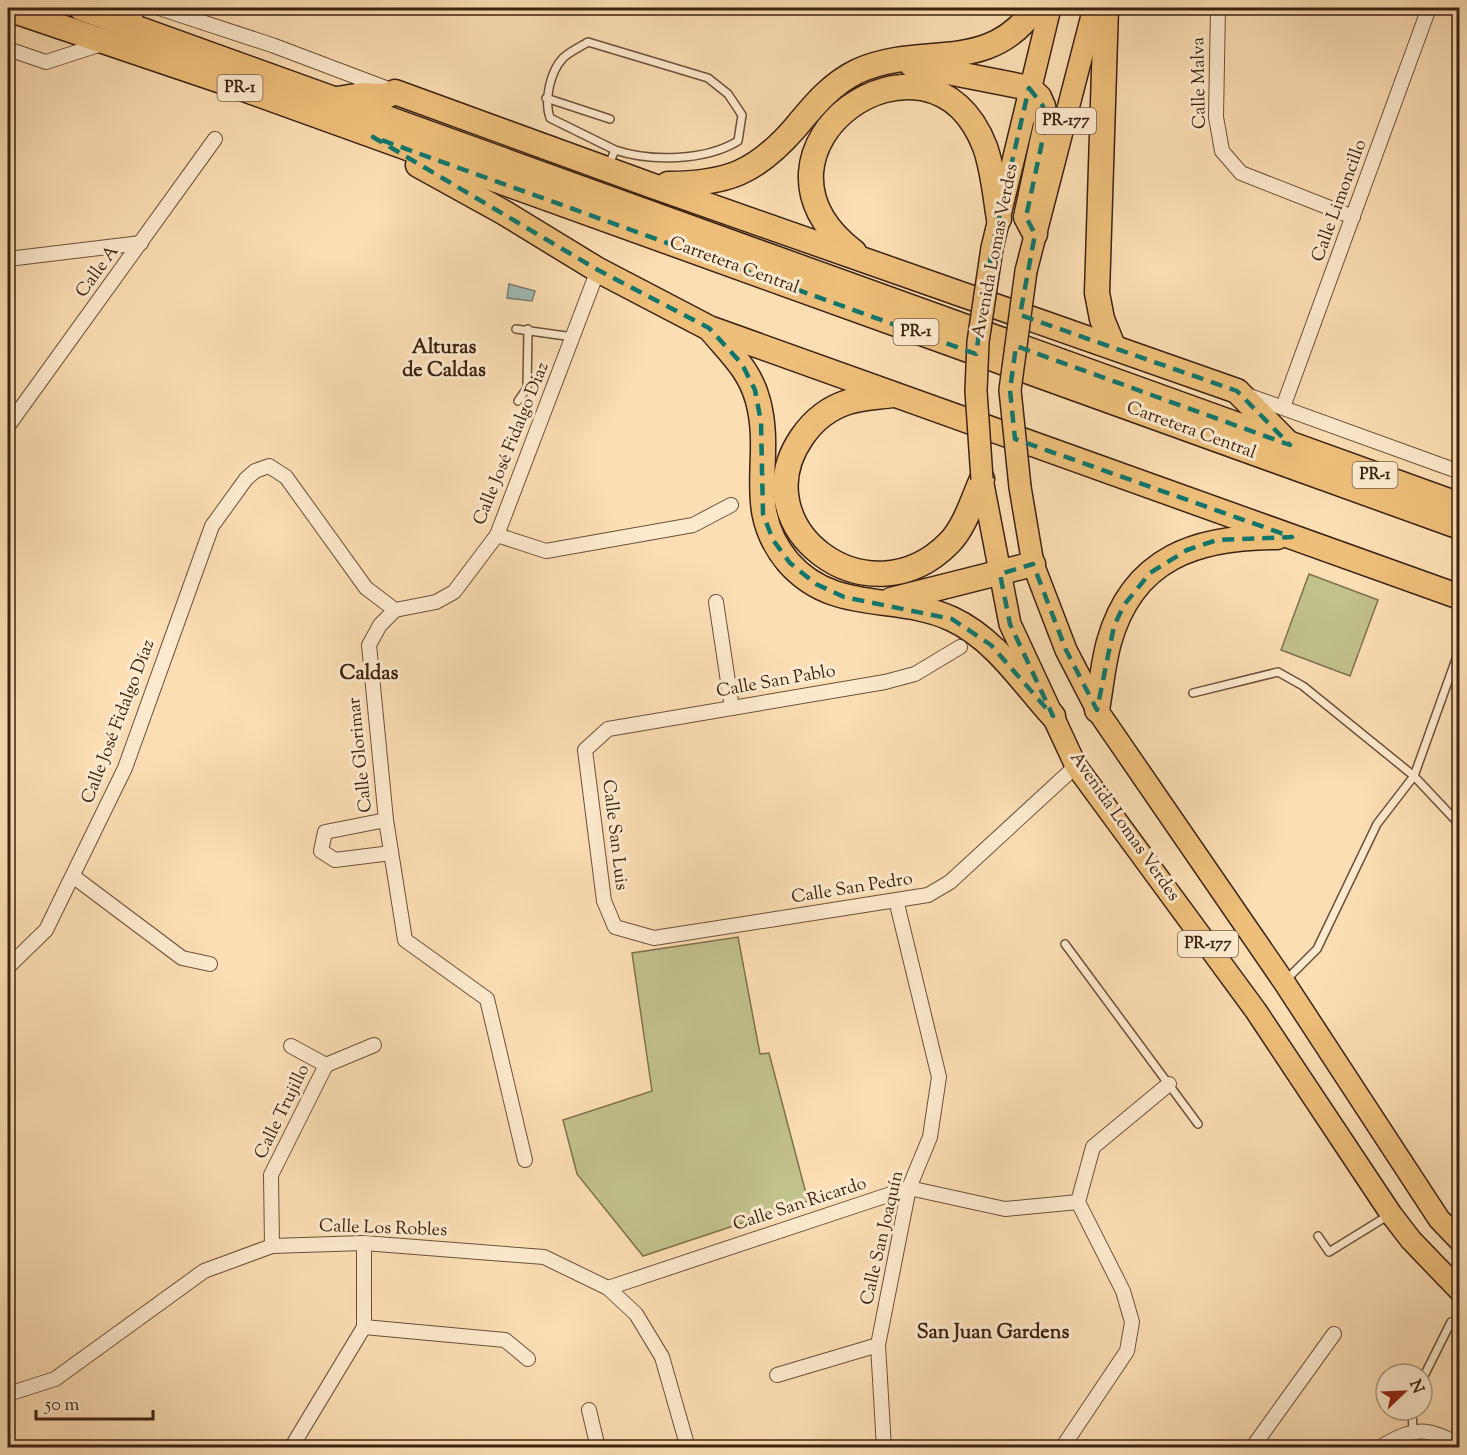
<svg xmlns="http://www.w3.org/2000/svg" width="1467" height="1455" viewBox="0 0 1467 1455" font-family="'Sorts Mill Goudy',serif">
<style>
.green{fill:#c1c18b;stroke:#7e724e;stroke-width:1.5}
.water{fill:#a1bbb6;stroke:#787e74;stroke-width:1.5}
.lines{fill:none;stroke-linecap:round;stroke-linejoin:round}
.lane-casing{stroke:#6b513a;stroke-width:10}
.street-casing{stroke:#6b513a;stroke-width:16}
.primary-casing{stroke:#3b2211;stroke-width:24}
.highway-casing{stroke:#3b2211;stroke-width:27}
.lane{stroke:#fdeace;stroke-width:7}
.street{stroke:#fdeace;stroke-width:14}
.primary{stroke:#eebf7a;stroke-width:21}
.highway{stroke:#eebf7a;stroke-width:24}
.primary-bridge-casing{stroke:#3b2211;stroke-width:24;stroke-linecap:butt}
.primary-bridge{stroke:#eebf7a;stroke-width:21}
.marked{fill:none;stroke:#0f766e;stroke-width:4.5;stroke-dasharray:12 8;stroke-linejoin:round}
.labels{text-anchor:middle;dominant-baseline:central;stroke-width:6;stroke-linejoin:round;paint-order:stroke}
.shield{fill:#fdeace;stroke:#755e4a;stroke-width:1.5}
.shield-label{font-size:16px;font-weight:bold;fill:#3b2211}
.street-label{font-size:18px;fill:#3b2211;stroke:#fdeace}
.neighbourhood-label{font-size:20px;font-weight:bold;fill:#3b2211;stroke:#fdeace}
</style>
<rect width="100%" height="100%" fill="#fcdeb4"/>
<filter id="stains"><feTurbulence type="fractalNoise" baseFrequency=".00333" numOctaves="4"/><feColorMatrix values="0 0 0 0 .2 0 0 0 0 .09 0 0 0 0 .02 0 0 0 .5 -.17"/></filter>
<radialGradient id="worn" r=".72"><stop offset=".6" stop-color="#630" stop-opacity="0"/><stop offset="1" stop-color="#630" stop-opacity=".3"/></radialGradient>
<!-- green -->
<g class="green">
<polygon points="1309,574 1378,600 1350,676 1281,650"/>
<polygon points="738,937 760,1054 769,1053 808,1201 643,1256 577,1174 563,1120 652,1091 632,953"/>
</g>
<!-- water -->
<polygon class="water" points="509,284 535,291 532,301 507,298"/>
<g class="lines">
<defs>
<g id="lane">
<polyline points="136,22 141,8"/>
<polyline points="546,98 610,119"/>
<path d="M608,167L615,150L550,118C544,100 550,72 563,58C569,52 580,47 588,42L708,78L728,94L742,115L738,141C705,161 651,162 615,150"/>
<polyline points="516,329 573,337"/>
<polyline points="518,401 527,388 528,329"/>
<polyline points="1193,693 1278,672 1303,686 1414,776 1460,825"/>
<polyline points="1065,944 1198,1124"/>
<polyline points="1287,979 1317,949 1377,824 1414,776 1460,648"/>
<polyline points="1318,1236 1329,1252 1389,1215"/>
<polyline points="1422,1380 1451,1322"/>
<polyline points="1412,1410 1413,1431"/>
</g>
<g id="street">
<polyline points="159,8 272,45 391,90"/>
<polyline points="1218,8 1216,117 1222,151 1241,173 1353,217"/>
<polyline points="8,49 46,62 105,43"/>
<polyline points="8,259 141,243"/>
<polyline points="1247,395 1460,472"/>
<polyline points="1283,407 1429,8"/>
<polyline points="8,426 215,139"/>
<polyline points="497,535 546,551 693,525 731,505"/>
<polyline points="716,602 732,708"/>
<polyline points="395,610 380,625 369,645 386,820 405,940 487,999 525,1160"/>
<polyline points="960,647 915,674 885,682 608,729 585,750 604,901 615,927 654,938 928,895 950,882 1076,766"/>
<polyline points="386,820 325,832 321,851 335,860 391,853"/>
<polyline points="74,877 182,958 210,964"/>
<polyline points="8,967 46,930 125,768 212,526 246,479 255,471 269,466 286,477 366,588 395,610 436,602 454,592 497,535 598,270"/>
<polyline points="291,1046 326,1065 374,1045"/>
<polyline points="272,1246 271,1175 326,1065"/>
<polyline points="608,1288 909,1188 1005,1209 1078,1202"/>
<polyline points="364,1327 505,1340 528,1359"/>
<polyline points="777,1375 878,1345"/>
<polyline points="8,1394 55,1379 204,1271 272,1246 364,1243 544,1257 608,1288 636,1314 662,1357 688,1448"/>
<polyline points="589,1410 598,1448"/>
<polyline points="291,1448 364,1327 364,1243"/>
<polyline points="884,1448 878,1345 909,1188 930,1137 939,1077 896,900"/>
<polyline points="1062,1448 1127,1351 1132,1322 1123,1291 1078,1202 1093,1147 1169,1084"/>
<polyline points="1252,1448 1334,1334"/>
<path d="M1379,1448C1412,1428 1427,1425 1460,1446"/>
</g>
<g id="primary">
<polyline points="992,248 1050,8"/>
<polyline points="1026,271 1094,8"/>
<polyline points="982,479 1010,624 1076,766 1256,1011 1391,1214 1411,1240 1460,1291"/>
<polyline points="1020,487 1033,564 1066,650 1097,710 1284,982 1439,1219 1460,1241"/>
</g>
<g id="highway">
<polyline points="81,8 1460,505"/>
<polyline points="1106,8 1097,293 1102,319 1113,346"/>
<polyline points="8,9 227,83 1460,527"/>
<polyline points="912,65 1029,88 1039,97 1043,106 1046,124 1026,217 1035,234"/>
<polyline points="337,99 362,95 386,96 395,92 653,186 1237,391 1285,440"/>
<polyline points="418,165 503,212 598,270 709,328 1460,597"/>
<path d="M668,184C726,184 756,173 795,128C814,105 831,84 858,71C923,42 988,76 1035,8"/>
<path d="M854,252C722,150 930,3 985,147C993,169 995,195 999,219"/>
<path d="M711,330C730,353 750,370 758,401C774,461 743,508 788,562C834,615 897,593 952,619C995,639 1022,682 1053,716"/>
<path d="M893,395C879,397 862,397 848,402C829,408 813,421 802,437C740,527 868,625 949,543C965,527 973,499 982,479"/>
<polyline points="891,600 1033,564"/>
<path d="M1097,710C1101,687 1103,664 1109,642C1133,557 1197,537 1277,537"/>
</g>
</defs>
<!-- lane casing -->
<use href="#lane" class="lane-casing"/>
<!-- street casing -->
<use href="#street" class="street-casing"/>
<!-- primary casing -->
<use href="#primary" class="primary-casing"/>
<!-- highway casing -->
<use href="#highway" class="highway-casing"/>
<!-- lane -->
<use href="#lane" class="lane"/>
<!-- street -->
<use href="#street" class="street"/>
<!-- primary -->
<use href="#primary" class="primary"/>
<!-- highway -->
<use href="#highway" class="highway"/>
<defs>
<g id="primary-bridge">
<polyline points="982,479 976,391 978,342 992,248"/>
<polyline points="1020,487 1010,390 1026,271"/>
</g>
</defs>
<!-- primary-bridge casing -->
<use href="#primary-bridge" class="primary-bridge-casing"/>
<!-- primary-bridge -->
<use href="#primary-bridge" class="primary-bridge"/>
</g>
<!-- marked area -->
<path class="marked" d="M1029,88L1043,106L1046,124L1026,217L1035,234L1020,315L1237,391L1290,445L1016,346L1010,390L1015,439L1292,537L1217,540L1187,550L1150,573L1124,605L1114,626L1097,710L1066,650L1033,564L1000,574L1010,624L1053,716L991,645L952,619L844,597L816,584L790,563L773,540L763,514L761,422L755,390L742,364L709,328L598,270L373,137L976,354L992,248Z"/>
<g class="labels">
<!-- shield labels -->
<g class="shield">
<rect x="217.5" y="75" width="45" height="26" rx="4.5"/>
<rect x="1036" y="108" width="60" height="26" rx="4.5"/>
<rect x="893.5" y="319" width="45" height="26" rx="4.5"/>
<rect x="1352.5" y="462" width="45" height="26" rx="4.5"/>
<rect x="1178" y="931" width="60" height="26" rx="4.5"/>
</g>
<g class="shield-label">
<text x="240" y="88">PR-1</text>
<text x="1066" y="121">PR-177</text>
<text x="916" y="332">PR-1</text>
<text x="1375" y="475">PR-1</text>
<text x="1208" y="944">PR-177</text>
</g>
<!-- street labels -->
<g class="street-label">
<text transform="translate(1200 83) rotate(-91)">Calle Malva</text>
<text transform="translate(1340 201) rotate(-70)">Calle Limoncillo</text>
<text transform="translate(996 251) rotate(-79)">Avenida Lomas Verdes</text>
<text transform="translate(734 266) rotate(20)">Carretera Central</text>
<text transform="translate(98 272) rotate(-54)">Calle A</text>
<text transform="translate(1191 431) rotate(20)">Carretera Central</text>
<text transform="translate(512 444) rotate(-68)">Calle José Fidalgo Diaz</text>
<text transform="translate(776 682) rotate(-10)">Calle San Pablo</text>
<text transform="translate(119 722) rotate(-69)">Calle José Fidalgo Díaz</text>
<text transform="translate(361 755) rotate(-96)">Calle Glorimar</text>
<text transform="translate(1124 827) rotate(55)">Avenida Lomas Verdes</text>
<text transform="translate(614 835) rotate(83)">Calle San Luis</text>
<text transform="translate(852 889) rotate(-9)">Calle San Pedro</text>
<text transform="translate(283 1112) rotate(-64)">Calle Trujillo</text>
<text transform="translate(800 1205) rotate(-18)">Calle San Ricardo</text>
<text transform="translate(383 1229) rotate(2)">Calle Los Robles</text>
<text transform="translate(883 1238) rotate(-77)">Calle San Joaquín</text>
</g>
<!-- neighbourhood labels -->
<g class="neighbourhood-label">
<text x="444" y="348">Alturas<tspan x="444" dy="23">de Caldas</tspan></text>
<text x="369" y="674">Caldas</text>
<text x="993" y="1333">San Juan Gardens</text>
</g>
</g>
<!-- margin -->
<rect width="1467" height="1455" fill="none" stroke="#fcdeb4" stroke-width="30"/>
<rect x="9" y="9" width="1449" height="1437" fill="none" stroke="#3b2211" stroke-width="3"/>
<rect x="15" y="15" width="1437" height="1425" fill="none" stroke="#3b2211" stroke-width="1.5"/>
<!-- north arrow -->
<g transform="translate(1404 1392) rotate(67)"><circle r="28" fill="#fdeace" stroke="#af9a82" stroke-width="1.5"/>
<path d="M0-4.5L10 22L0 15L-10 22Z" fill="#8f2418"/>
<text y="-9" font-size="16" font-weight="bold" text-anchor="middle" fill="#3b2211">N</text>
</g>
<!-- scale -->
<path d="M36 1410v9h117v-9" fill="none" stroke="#3b2211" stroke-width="3"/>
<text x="45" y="1410" font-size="18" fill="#3b2211" stroke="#fdeace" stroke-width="4.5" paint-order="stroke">50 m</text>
<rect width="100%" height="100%" filter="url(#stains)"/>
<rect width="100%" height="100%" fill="url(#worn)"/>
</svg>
